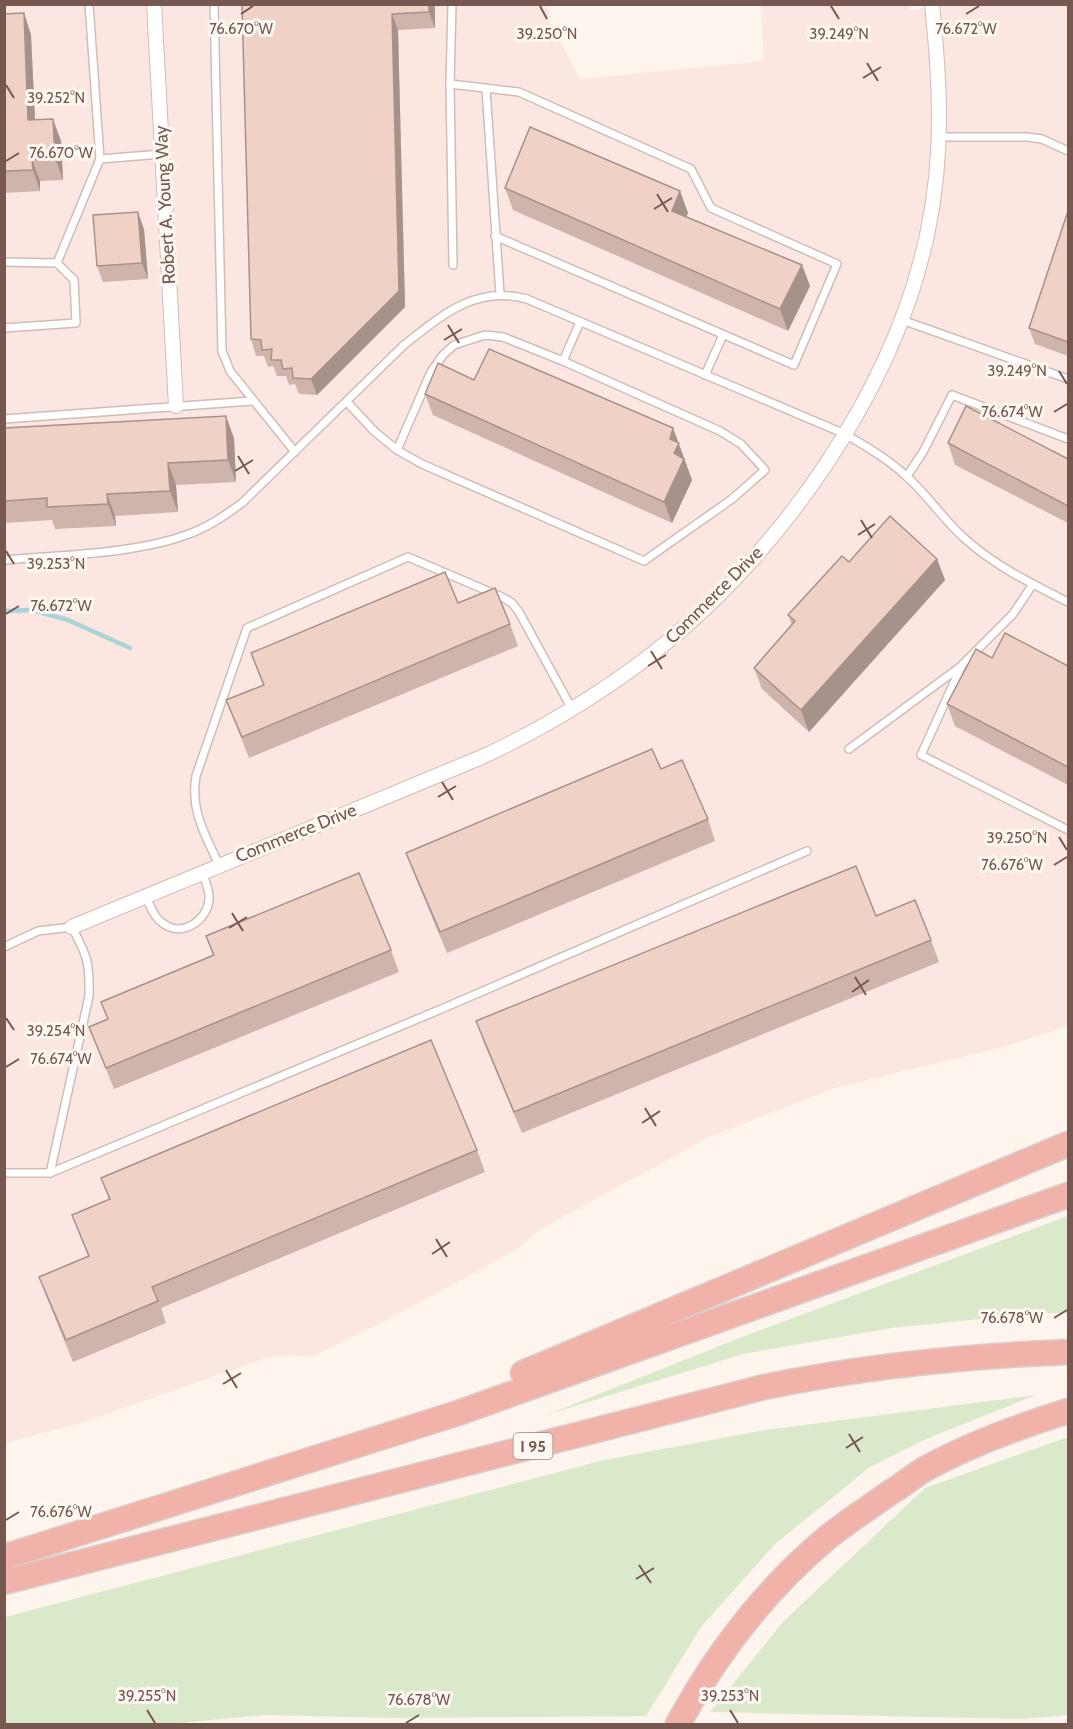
<svg xmlns="http://www.w3.org/2000/svg" width="1073" height="1729" viewBox="0 0 1073 1729" font-family="Cabin,sans-serif">
<style>
.commercial{fill:#fbe6e2}
.green{fill:#dbe9cb}
.lines{fill:none;stroke-linecap:round;stroke-linejoin:round}
.stream{stroke:#a9d5d6;stroke-width:4.5}
.lane-casing{stroke:#d0bdb5;stroke-width:10}
.street-casing{stroke:#d0bdb5;stroke-width:16}
.highway-casing{stroke:#d9d0ce;stroke-width:27}
.lane{stroke:#fff;stroke-width:7}
.street{stroke:#fff;stroke-width:14}
.highway{stroke:#f0b2a9;stroke-width:24}
.wall{fill:#ceb4aa}
.shaded-wall{fill:#a7928b}
.building{fill:#efd1c6;stroke:#a7928b;stroke-width:1.5}
.ticks{fill:none;stroke:#765850;stroke-width:2}
.labels{text-anchor:middle;dominant-baseline:central;stroke-width:6;stroke-linejoin:round;paint-order:stroke}
.shield{fill:#fef8f3;stroke:#9f8881;stroke-width:1.5}
.shield-label{font-size:16px;font-weight:bold;fill:#765850}
.street-label{font-size:18px;fill:#765850;stroke:#fef8f3}
.ticks-label{font-size:15px;text-anchor:middle;fill:#765850;stroke:#fef8f3;stroke-width:6;stroke-linejoin:round;paint-order:stroke}
</style>
<rect width="100%" height="100%" fill="#fcf4ed"/>
<!-- commercial -->
<polygon class="commercial" points="910,4 911,10 959,4 1068,5 1068,1026 1006,1046 834,1088 707,1138 539,1230 517,1249 389,1319 311,1357 290,1355 269,1357 81,1423 5,1443 5,5 548,5 551,24 580,79 764,61 761,5"/>
<!-- green -->
<g class="green">
<polygon points="1068,1216 1068,1313 1040,1313 891,1328 743,1354 546,1415 742,1337"/>
<polygon points="1036,1395 926,1439 870,1467 775,1544 701,1627 646,1716 394,1718 265,1715 169,1724 5,1724 5,1617 604,1460 766,1430"/>
<polygon points="1068,1437 1068,1715 1021,1719 710,1712 783,1622 925,1488"/>
</g>
<g class="lines">
<!-- stream -->
<polyline class="stream" points="4,611 32,610 68,620 130,648"/>
<defs>
<g id="lane">
<polyline points="214,4 222,351 230,371 295,452"/>
<polyline points="452,4 450,84 453,265"/>
<polyline points="450,84 519,92 691,169 711,208 837,264 794,365 495,236"/>
<polyline points="486,89 500,294"/>
<polyline points="940,137 1027,137 1042,139 1068,151"/>
<polyline points="100,159 162,154"/>
<polyline points="4,262 57,263 100,159 89,4"/>
<polyline points="902,320 1068,379"/>
<polyline points="4,328 76,323 74,280 57,263"/>
<polyline points="563,361 580,322"/>
<polyline points="705,375 723,335"/>
<polyline points="347,402 374,431 397,450 431,372 443,355 454,345 485,335 503,337 563,361 720,431 741,444 765,470 732,499 644,561 422,464 397,450"/>
<polyline points="4,419 252,401"/>
<polyline points="907,476 923,452 952,395 1068,439"/>
<path d="M4,560C60,555 134,554 186,535C207,528 224,516 242,503L404,345C442,315 476,285 527,299L845,434C867,447 888,459 906,476C927,494 942,518 963,537C993,565 1032,584 1068,602"/>
<polyline points="1033,584 1013,614 962,665 921,755 1068,830"/>
<polyline points="849,749 960,667"/>
<path d="M219,865C205,834 190,811 196,776L247,628L408,557L502,597L512,603L519,612L572,709"/>
<path d="M146,896C150,906 154,918 164,924C182,937 207,921 209,900C210,890 205,881 202,872"/>
<path d="M4,947L38,931L72,927C87,956 90,962 89,996L50,1173"/>
<polyline points="4,1173 50,1173 446,1007 807,851"/>
</g>
<g id="street">
<polyline points="154,4 176,406"/>
<path d="M72,927L482,757C542,729 599,695 652,654C779,556 896,389 928,230C944,153 940,82 932,4"/>
</g>
<g id="highway">
<polyline points="523,1373 1068,1144"/>
<polyline points="4,1557 458,1413 1068,1195"/>
<path d="M4,1582L764,1387C866,1366 964,1356 1068,1352"/>
<path d="M678,1724C716,1654 767,1588 828,1537C848,1521 870,1507 891,1492C903,1485 913,1476 925,1469C970,1444 1020,1426 1068,1411"/>
</g>
</defs>
<!-- lane casing -->
<use href="#lane" class="lane-casing"/>
<!-- street casing -->
<use href="#street" class="street-casing"/>
<!-- highway casing -->
<use href="#highway" class="highway-casing"/>
<!-- lane -->
<use href="#lane" class="lane"/>
<!-- street -->
<use href="#street" class="street"/>
<!-- highway -->
<use href="#highway" class="highway"/>
</g>
<!-- wall -->
<g class="wall">
<polygon points="242,4 435,4 435,28 398,30 405,307 317,395 299,394 295,384 289,385 286,376 277,376 273,366 268,367 264,356 256,356 251,339"/>
<polygon points="24,13 31,35 35,120 61,141 63,180 40,181 40,191 4,193 4,14"/>
<polygon points="505,188 680,191 688,213 686,216 802,265 810,286 788,331 513,210"/>
<polygon points="1068,211 1068,356 1035,344 1029,328"/>
<polygon points="144,229 148,279 103,282 97,266"/>
<polygon points="474,380 673,428 692,480 672,523 433,415 425,394"/>
<polygon points="4,428 234,438 236,482 176,485 178,512 115,516 116,526 55,529 52,520 4,523"/>
<polygon points="948,443 1068,459 1068,523 955,465"/>
<polygon points="937,559 945,580 809,732 762,689 754,668 792,625 788,615 849,562"/>
<polygon points="458,603 510,624 518,646 249,758 226,700 263,685 251,653"/>
<polygon points="992,658 1068,666 1068,785 955,726 947,704"/>
<polygon points="661,769 708,819 715,841 447,953 414,874 406,853"/>
<polygon points="876,916 931,940 939,962 522,1133 484,1043 476,1021"/>
<polygon points="206,936 391,950 399,972 114,1089 89,1027 108,1019 101,1002 213,956"/>
<polygon points="477,1150 485,1172 161,1308 166,1323 73,1362 47,1298 39,1277 88,1256 72,1215 109,1200 101,1178"/>
</g>
<!-- shaded-wall -->
<g class="shaded-wall">
<polygon points="429,4 435,4 435,28 429,12"/>
<polygon points="24,13 31,35 36,142 28,120"/>
<polygon points="392,14 398,30 405,307 317,395 311,379"/>
<polygon points="53,119 61,141 63,180 55,158"/>
<polygon points="32,159 40,181 40,191 33,170"/>
<polygon points="680,191 688,213 680,232 672,211"/>
<polygon points="138,212 144,229 148,279 142,263"/>
<polygon points="802,265 810,286 788,331 780,309"/>
<polygon points="226,416 234,438 236,482 228,460"/>
<polygon points="673,428 692,480 672,523 664,502 674,453 670,439"/>
<polygon points="168,463 176,485 178,512 170,491"/>
<polygon points="107,494 115,516 116,526 108,504"/>
<polygon points="937,559 945,580 809,732 801,710"/>
</g>
<!-- building -->
<g class="building">
<polygon points="242,4 429,4 429,12 392,14 399,291 311,379 293,378 292,368 283,369 281,360 271,360 272,349 262,350 261,340 251,339"/>
<polygon points="24,13 28,120 53,119 55,158 32,159 33,170 4,171 4,14"/>
<polygon points="530,127 680,191 672,211 802,265 780,309 505,188"/>
<polygon points="1068,211 1068,342 1029,328"/>
<polygon points="138,212 142,263 97,266 93,215"/>
<polygon points="489,349 673,428 670,439 679,443 674,453 684,459 664,502 425,394 438,363 474,380"/>
<polygon points="966,406 1068,459 1068,506 948,443"/>
<polygon points="226,416 228,460 168,463 170,491 107,494 108,504 47,507 47,498 4,501 4,428"/>
<polygon points="890,516 937,559 801,710 754,668 795,621 788,615 842,556 849,562"/>
<polygon points="445,572 458,603 495,588 510,624 242,737 226,700 264,685 251,653"/>
<polygon points="1005,633 1068,666 1068,767 947,704 976,649 992,658"/>
<polygon points="652,749 661,769 682,760 708,819 440,932 406,853"/>
<polygon points="856,866 876,916 915,900 931,940 514,1112 476,1021"/>
<polygon points="359,873 391,950 106,1068 89,1027 108,1019 101,1002 214,955 206,936"/>
<polygon points="431,1040 477,1150 152,1287 158,1301 66,1340 39,1277 89,1256 72,1215 110,1199 101,1178"/>
</g>
<!-- ticks -->
<path class="ticks" d="M540,6L547,19M831,6L839,19M241,14L253,6M966,14L979,6M867,63L878,81M863,78L881,67M6,85L14,98M6,161L19,153M657,194L668,212M654,209L672,198M448,325L459,343M444,340L462,329M1059,371L1067,384M1054,412L1067,404M238,456L249,474M235,471L253,460M861,520L872,538M858,535L875,524M6,551L14,564M6,614L19,606M651,651L662,669M648,666L666,655M442,782L453,800M438,797L456,786M1059,837L1067,850M1054,865L1067,857M232,913L243,931M229,928L247,917M855,977L866,995M852,992L869,980M6,1018L14,1030M6,1067L19,1059M645,1108L656,1126M642,1123L660,1111M436,1239L447,1257M432,1254L450,1242M1054,1318L1067,1310M226,1370L237,1388M223,1384L241,1373M849,1434L860,1452M846,1448L863,1437M6,1520L19,1512M639,1565L651,1583M636,1579L654,1568M147,1710L155,1723M730,1710L738,1723M406,1723L419,1715"/>
<g class="labels">
<!-- shield labels -->
<rect class="shield" x="513.5" y="1433" width="39" height="26" rx="4.5"/>
<g class="shield-label">
<text x="533" y="1446">I 95</text>
</g>
<!-- street labels -->
<g class="street-label">
<text transform="translate(165 205) rotate(-93)">Robert A. Young Way</text>
<text transform="translate(714 595) rotate(-45)">Commerce Drive</text>
<text transform="translate(296 833) rotate(-22)">Commerce Drive</text>
</g>
</g>
<g class="ticks-label">
<text x="241" y="34">76.670°W</text>
<text x="966" y="34">76.672°W</text>
<text x="839" y="39">39.249°N</text>
<text x="547" y="39">39.250°N</text>
<text x="56" y="103">39.252°N</text>
<text x="61" y="158">76.670°W</text>
<text x="1017" y="376">39.249°N</text>
<text x="1012" y="417">76.674°W</text>
<text x="56" y="569">39.253°N</text>
<text x="61" y="611">76.672°W</text>
<text x="1017" y="843">39.250°N</text>
<text x="1012" y="870">76.676°W</text>
<text x="56" y="1036">39.254°N</text>
<text x="61" y="1064">76.674°W</text>
<text x="1012" y="1323">76.678°W</text>
<text x="61" y="1517">76.676°W</text>
<text x="147" y="1701">39.255°N</text>
<text x="730" y="1701">39.253°N</text>
<text x="419" y="1705">76.678°W</text>
</g>
<!-- border -->
<rect width="1073" height="1729" fill="none" stroke="#765850" stroke-width="12"/>
</svg>
